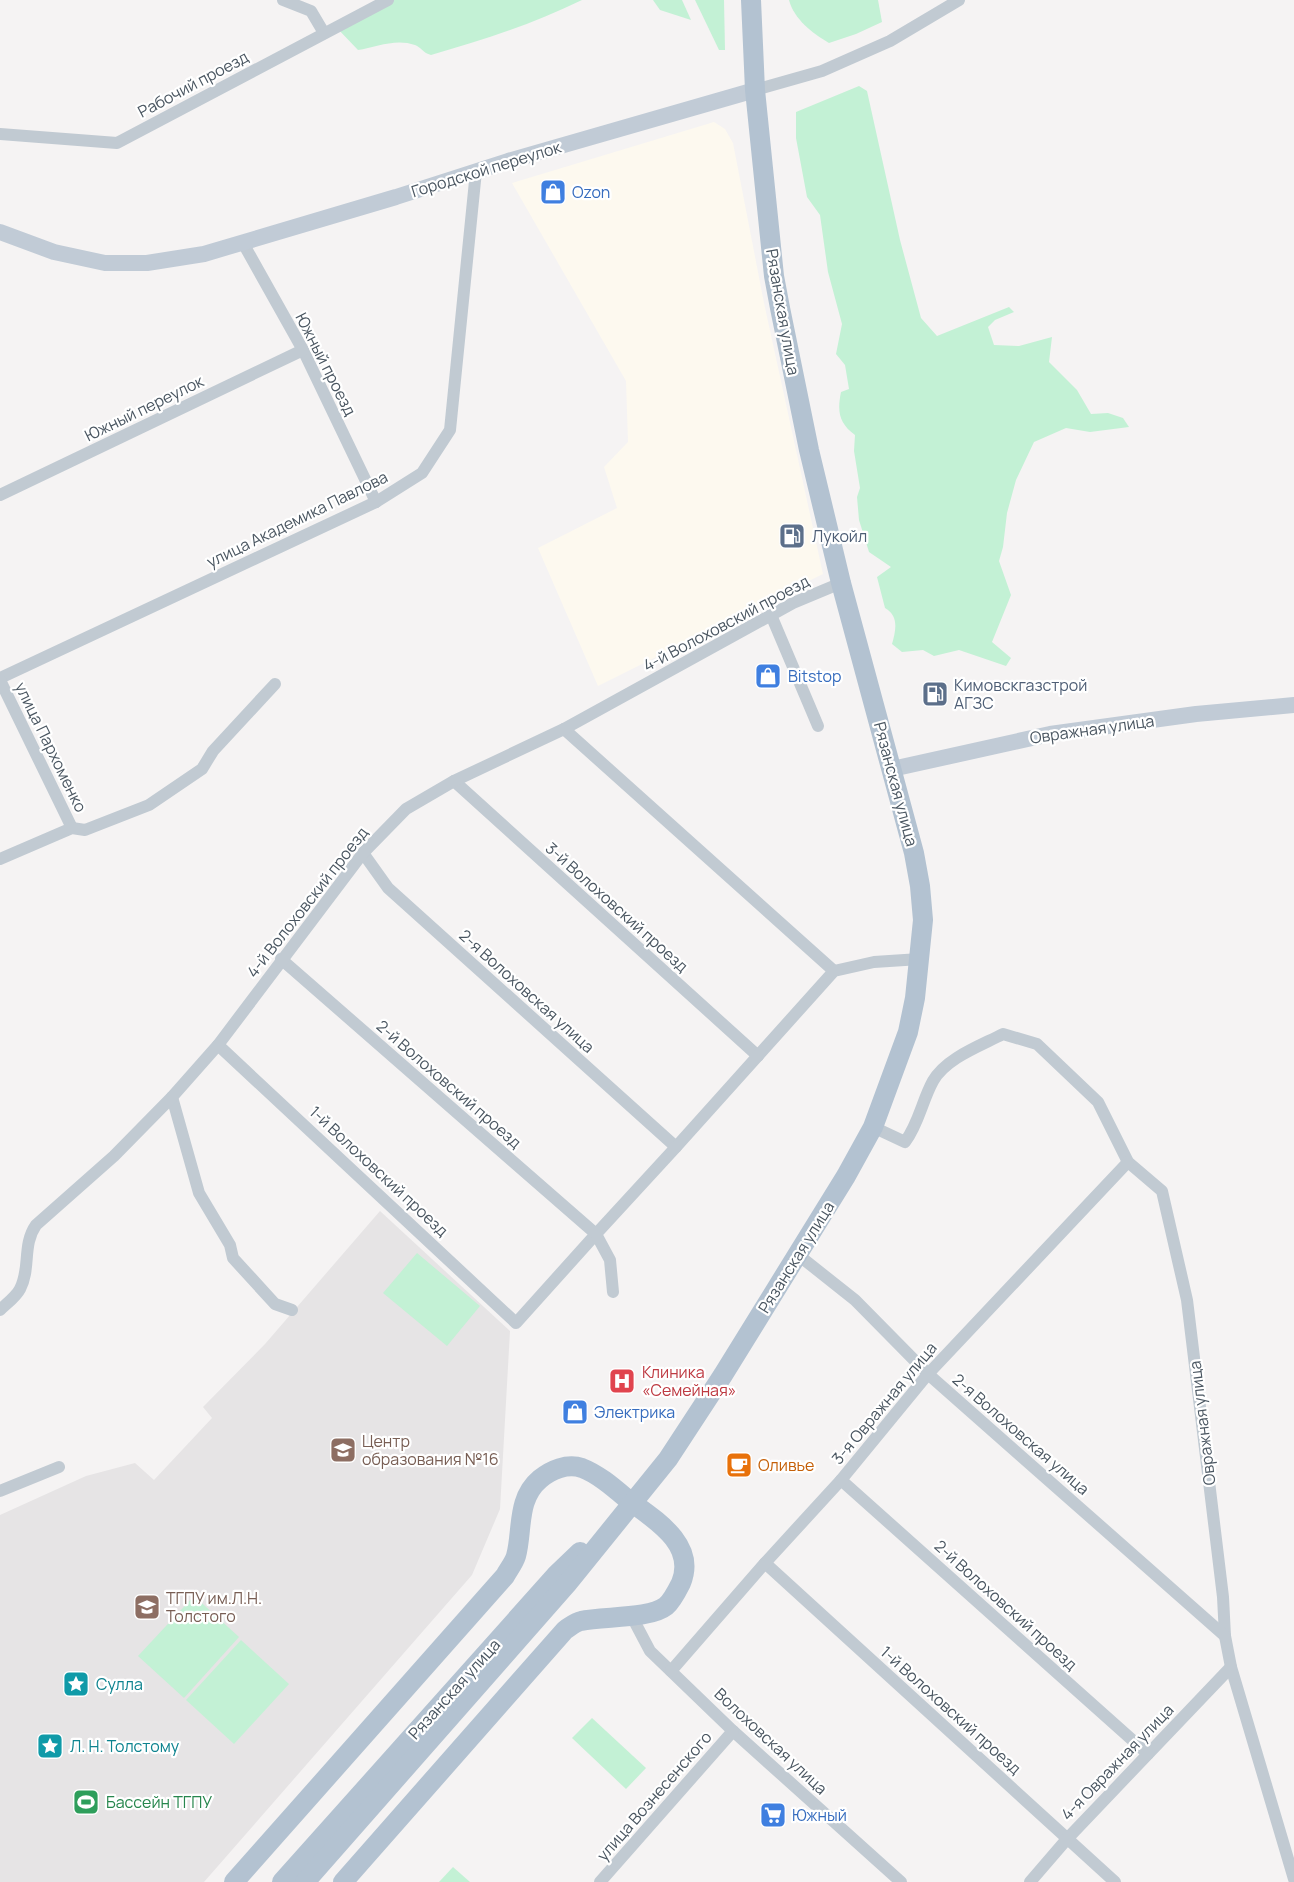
<svg xmlns="http://www.w3.org/2000/svg" width="1294" height="1882" viewBox="0 0 1294 1882" font-family="Manrope,sans-serif">
<style>
.commercial{fill:#fdf9ef}
.education{fill:#e6e4e5}
.green{fill:#c3f1d5}
.lines{fill:none;stroke-linecap:round;stroke-linejoin:round}
.street{stroke:#c1cad2;stroke-width:12}
.secondary{stroke:#c1cbd6;stroke-width:16}
.primary{stroke:#b3c2d1;stroke-width:20}
.labels{text-anchor:middle;dominant-baseline:central;stroke-width:4.5;stroke-linejoin:round;paint-order:stroke}
.street-label{font-size:16px;fill:#4a5661;stroke:#fff}
.shop-label{font-size:16px;fill:#366cbe;stroke:#fff;text-anchor:start}
.service-label{font-size:16px;fill:#4e5e75;stroke:#fff;text-anchor:start}
.health-label{font-size:16px;fill:#be3a42;stroke:#fff;text-anchor:start}
.education-label{font-size:16px;fill:#785e54;stroke:#fff;text-anchor:start}
.food-label{font-size:16px;fill:#c56008;stroke:#fff;text-anchor:start}
.culture-label{font-size:16px;fill:#0d838f;stroke:#fff;text-anchor:start}
.leisure-label{font-size:16px;fill:#27864d;stroke:#fff;text-anchor:start}
</style>
<rect width="100%" height="100%" fill="#f5f3f3"/>
<!-- commercial -->
<polygon class="commercial" points="714,122 725,129 733,143 764,303 823,574 598,686 538,548 617,508 604,467 628,442 626,381 512,183"/>
<!-- education -->
<polygon class="education" points="380,1211 510,1331 500,1509 472,1575 204,1882 0,1882 0,1515 86,1476 135,1463 154,1480 212,1418 203,1407 265,1344"/>
<!-- green -->
<g class="green">
<path d="M389,0H582C533,24 483,40 431,55C423,53 421,47 415,45C396,38 376,47 358,50L336,27Z"/>
<polygon points="653,0 682,0 691,20 660,10"/>
<polygon points="695,0 724,0 725,50 719,50"/>
<path d="M789,0H878L882,22L856,34L829,43C812,33 794,19 789,0Z"/>
<path d="M859,86L867,91L900,240L921,318L937,336L1009,307L1014,312L995,320L988,327L994,345L1019,346L1052,337L1049,362L1077,390L1091,414L1108,413L1123,418L1129,427L1090,432L1066,428L1034,442L1016,480L1007,513L1003,547L999,561L1011,595L992,642L1011,658L1006,666L959,650L934,656L923,650L902,652L892,644C896,630 899,616 885,608L877,577L891,567L869,552L859,520L857,497L860,488L854,451L855,435C839,423 837,412 841,392L849,389L845,365L836,354L842,324L828,272L820,215L807,197L796,138V112Z"/>
<polygon points="417,1253 480,1306 447,1346 383,1293"/>
<polygon points="194,1596 239,1637 184,1698 138,1656"/>
<polygon points="241,1640 289,1684 234,1744 186,1700"/>
<polygon points="592,1718 646,1768 626,1789 572,1738"/>
<polygon points="453,1867 470,1882 439,1882"/>
</g>
<g class="lines">
<!-- street -->
<g class="street">
<polyline points="283,0 311,11 324,33"/>
<polyline points="755,90 822,71 890,41 959,0"/>
<polyline points="0,134 117,143 388,0"/>
<polyline points="243,243 303,350 376,502"/>
<polyline points="0,495 303,350"/>
<polyline points="771,615 818,726"/>
<polyline points="0,678 376,502 422,473 450,430 476,171"/>
<polyline points="0,680 72,828"/>
<polyline points="564,729 834,971"/>
<polyline points="454,781 758,1056"/>
<polyline points="363,853 388,888 676,1147"/>
<polyline points="0,859 72,828 85,830 149,805 202,769 213,751 275,684"/>
<polyline points="218,1045 516,1323 596,1234 281,959"/>
<polyline points="172,1097 199,1193 230,1245 233,1258 275,1304 292,1310"/>
<path d="M873,1127L905,1142C919,1123 922,1101 933,1081C946,1058 980,1046 1003,1034L1037,1044L1098,1102L1128,1162L1162,1191L1187,1300L1223,1597L1225,1636L1231,1667L1294,1879"/>
<polyline points="797,1254 855,1300 928,1374 1225,1636"/>
<polyline points="613,1292 610,1260 596,1234 676,1147 834,971 874,962 920,959"/>
<path d="M0,1310C6,1304 16,1297 20,1289C31,1268 22,1245 36,1225L114,1156L172,1097L218,1045L363,853L406,809L454,781L564,729L793,603L841,583"/>
<polyline points="841,1480 1148,1754"/>
<polyline points="0,1491 59,1467"/>
<polyline points="765,1563 1115,1882"/>
<polyline points="631,1615 650,1651 733,1731 901,1882"/>
<polyline points="671,1671 765,1563 841,1480 928,1374 1128,1162"/>
<polyline points="600,1882 733,1731"/>
<polyline points="1030,1882 1067,1839 1231,1667"/>
</g>
<!-- secondary -->
<g class="secondary">
<polyline points="0,232 54,252 105,263 147,263 204,254 396,197 508,161 755,90"/>
<polyline points="892,769 1050,734 1196,714 1294,705"/>
</g>
<!-- primary -->
<g class="primary">
<path d="M234,1882L505,1576C508,1570 514,1563 516,1556C523,1531 516,1499 540,1479C551,1470 567,1463 582,1468C598,1474 614,1488 627,1499C654,1519 697,1544 681,1583C677,1591 672,1601 666,1606C650,1619 603,1616 581,1621C575,1622 570,1627 565,1630L343,1882"/>
<polyline points="282,1882 557,1574 580,1552"/>
<polyline points="305,1882 567,1584 668,1459 723,1375 846,1176 873,1127 908,1032 915,998 923,920 920,886 914,853 841,583 809,450 780,308 774,276 755,90 751,0"/>
</g>
</g>
<!-- icons -->
<defs>
<symbol id="shop-square" viewBox="-11 -11 22 22"><rect x="-9" y="-9" width="18" height="18" rx="4" fill="#3f7fe0" stroke="#fff"/><path d="M-5-2.5h2.3a2.7 3.5 0 0 1 5.4 0H5L5.5 6h-11ZM-1.5-2.5h3a1.5 2.3 0 0 0-3 0Z" fill="#fff"/></symbol>
<symbol id="fuel-square" viewBox="-11 -11 22 22"><rect x="-9" y="-9" width="18" height="18" rx="4" fill="#5c6f8a" stroke="#fff"/><path d="M-5.5-6h7V0h2V4h1.3V-2.5L3-4.5l.8-.8L6-3V5H2.5V1h-1V6h-7ZM-4.2-4.7v3.2H.2V-4.7Z" fill="#fff"/></symbol>
<symbol id="hospital-square" viewBox="-11 -11 22 22"><rect x="-9" y="-9" width="18" height="18" rx="4" fill="#e0444e" stroke="#fff"/><path d="M-5-5h3v3.5h4V-5h3V5h-3V1.5h-4V5h-3Z" fill="#fff"/></symbol>
<symbol id="school-square" viewBox="-11 -11 22 22"><rect x="-9" y="-9" width="18" height="18" rx="4" fill="#8d6e63" stroke="#fff"/><path d="M0-5L7-2L0 1L-7-2ZM-4 1L0 2.5L4 1V4Q0 6-4 4Z" fill="#fff"/></symbol>
<symbol id="cafe-square" viewBox="-11 -11 22 22"><rect x="-9" y="-9" width="18" height="18" rx="4" fill="#e8710a" stroke="#fff"/><path d="M-5.5-4.5H6V0H3Q3 3.5 0 3.5H-2.5Q-5.5 3.5-5.5 0ZM3-3.2v2h1.7v-2ZM-6 4.5H4V6H-6Z" fill="#fff"/></symbol>
<symbol id="university-square" viewBox="-11 -11 22 22"><rect x="-9" y="-9" width="18" height="18" rx="4" fill="#8d6e63" stroke="#fff"/><path d="M0-5L7-2L0 1L-7-2ZM-4 1L0 2.5L4 1V4Q0 6-4 4Z" fill="#fff"/></symbol>
<symbol id="sight-square" viewBox="-11 -11 22 22"><rect x="-9" y="-9" width="18" height="18" rx="4" fill="#0f9aa8" stroke="#fff"/><path d="M0-6L1.8-2.2L6-1.7L2.9 1.2L3.7 5.4L0 3.3L-3.7 5.4L-2.9 1.2L-6-1.7L-1.8-2.2Z" fill="#fff"/></symbol>
<symbol id="stadium-square" viewBox="-11 -11 22 22"><rect x="-9" y="-9" width="18" height="18" rx="4" fill="#2e9e5b" stroke="#fff"/><path d="M0-5a6.5 5 0 1 0 0 10a6.5 5 0 1 0 0-10ZM-3.5-1.8h7v3.6h-7Z" fill="#fff"/></symbol>
<symbol id="supermarket-square" viewBox="-11 -11 22 22"><rect x="-9" y="-9" width="18" height="18" rx="4" fill="#3f7fe0" stroke="#fff"/><path d="M-6-5.5h2.5l.6 2H6L4.5 2H-2.5L-4.4-4H-6ZM-1.5 3.2a1.3 1.3 0 1 0 .1 0ZM3 3.2a1.3 1.3 0 1 0 .1 0Z" fill="#fff"/></symbol>
</defs>
<g fill-rule="evenodd">
<use href="#shop-square" x="538" y="177" width="30" height="30"/>
<use href="#fuel-square" x="777" y="521" width="30" height="30"/>
<use href="#shop-square" x="753" y="661" width="30" height="30"/>
<use href="#fuel-square" x="920" y="679" width="30" height="30"/>
<use href="#hospital-square" x="607" y="1366" width="30" height="30"/>
<use href="#shop-square" x="560" y="1397" width="30" height="30"/>
<use href="#school-square" x="328" y="1435" width="30" height="30"/>
<use href="#cafe-square" x="724" y="1450" width="30" height="30"/>
<use href="#university-square" x="132" y="1592" width="30" height="30"/>
<use href="#sight-square" x="61" y="1669" width="30" height="30"/>
<use href="#sight-square" x="35" y="1731" width="30" height="30"/>
<use href="#stadium-square" x="71" y="1787" width="30" height="30"/>
<use href="#supermarket-square" x="758" y="1800" width="30" height="30"/>
</g>
<g class="labels">
<!-- street labels -->
<g class="street-label">
<text transform="translate(193 84) rotate(-28)">Рабочий проезд</text>
<text transform="translate(486 169) rotate(-17)">Городской переулок</text>
<text transform="translate(783 312) rotate(80)">Рязанская улица</text>
<text transform="translate(326 364) rotate(63)">Южный проезд</text>
<text transform="translate(144 408) rotate(-26)">Южный переулок</text>
<text transform="translate(297 519) rotate(-26)">улица Академика Павлова</text>
<text transform="translate(726 623) rotate(-28)">4-й Волоховский проезд</text>
<text transform="translate(1092 729) rotate(-8)">Овражная улица</text>
<text transform="translate(51 747) rotate(64)">улица Пархоменко</text>
<text transform="translate(896 784) rotate(75)">Рязанская улица</text>
<text transform="translate(307 902) rotate(-52)">4-й Волоховский проезд</text>
<text transform="translate(617 907) rotate(42)">3-й Волоховский проезд</text>
<text transform="translate(527 991) rotate(42)">2-я Волоховская улица</text>
<text transform="translate(449 1084) rotate(41)">2-й Волоховский проезд</text>
<text transform="translate(379 1171) rotate(43)">1-й Волоховский проезд</text>
<text transform="translate(796 1257) rotate(-58)">Рязанская улица</text>
<text transform="translate(884 1403) rotate(-50)">3-я Овражная улица</text>
<text transform="translate(1202 1423) rotate(-97)">Овражная улица</text>
<text transform="translate(1021 1434) rotate(41)">2-я Волоховская улица</text>
<text transform="translate(1006 1605) rotate(42)">2-й Волоховский проезд</text>
<text transform="translate(454 1689) rotate(-48)">Рязанская улица</text>
<text transform="translate(951 1710) rotate(42)">1-й Волоховский проезд</text>
<text transform="translate(771 1741) rotate(43)">Волоховская улица</text>
<text transform="translate(1117 1762) rotate(-46)">4-я Овражная улица</text>
<text transform="translate(654 1796) rotate(-49)">улица Вознесенского</text>
</g>
<!-- shop labels -->
<g class="shop-label">
<text x="572" y="192">Ozon</text>
<text x="788" y="676">Bitstop</text>
<text x="594" y="1412">Электрика</text>
<text x="792" y="1815">Южный</text>
</g>
<!-- service labels -->
<g class="service-label">
<text x="812" y="536">Лукойл</text>
<text x="954" y="685">Кимовскгазстрой<tspan x="954" dy="18">АГЗС</tspan></text>
</g>
<!-- health labels -->
<g class="health-label">
<text x="642" y="1372">Клиника<tspan x="642" dy="18">«Семейная»</tspan></text>
</g>
<!-- education labels -->
<g class="education-label">
<text x="362" y="1441">Центр<tspan x="362" dy="18">образования №16</tspan></text>
<text x="166" y="1598">ТГПУ им.Л.Н.<tspan x="166" dy="18">Толстого</tspan></text>
</g>
<!-- food labels -->
<g class="food-label">
<text x="758" y="1465">Оливье</text>
</g>
<!-- culture labels -->
<g class="culture-label">
<text x="96" y="1684">Сулла</text>
<text x="70" y="1746">Л. Н. Толстому</text>
</g>
<!-- leisure labels -->
<g class="leisure-label">
<text x="106" y="1802">Бассейн ТГПУ</text>
</g>
</g>
</svg>
